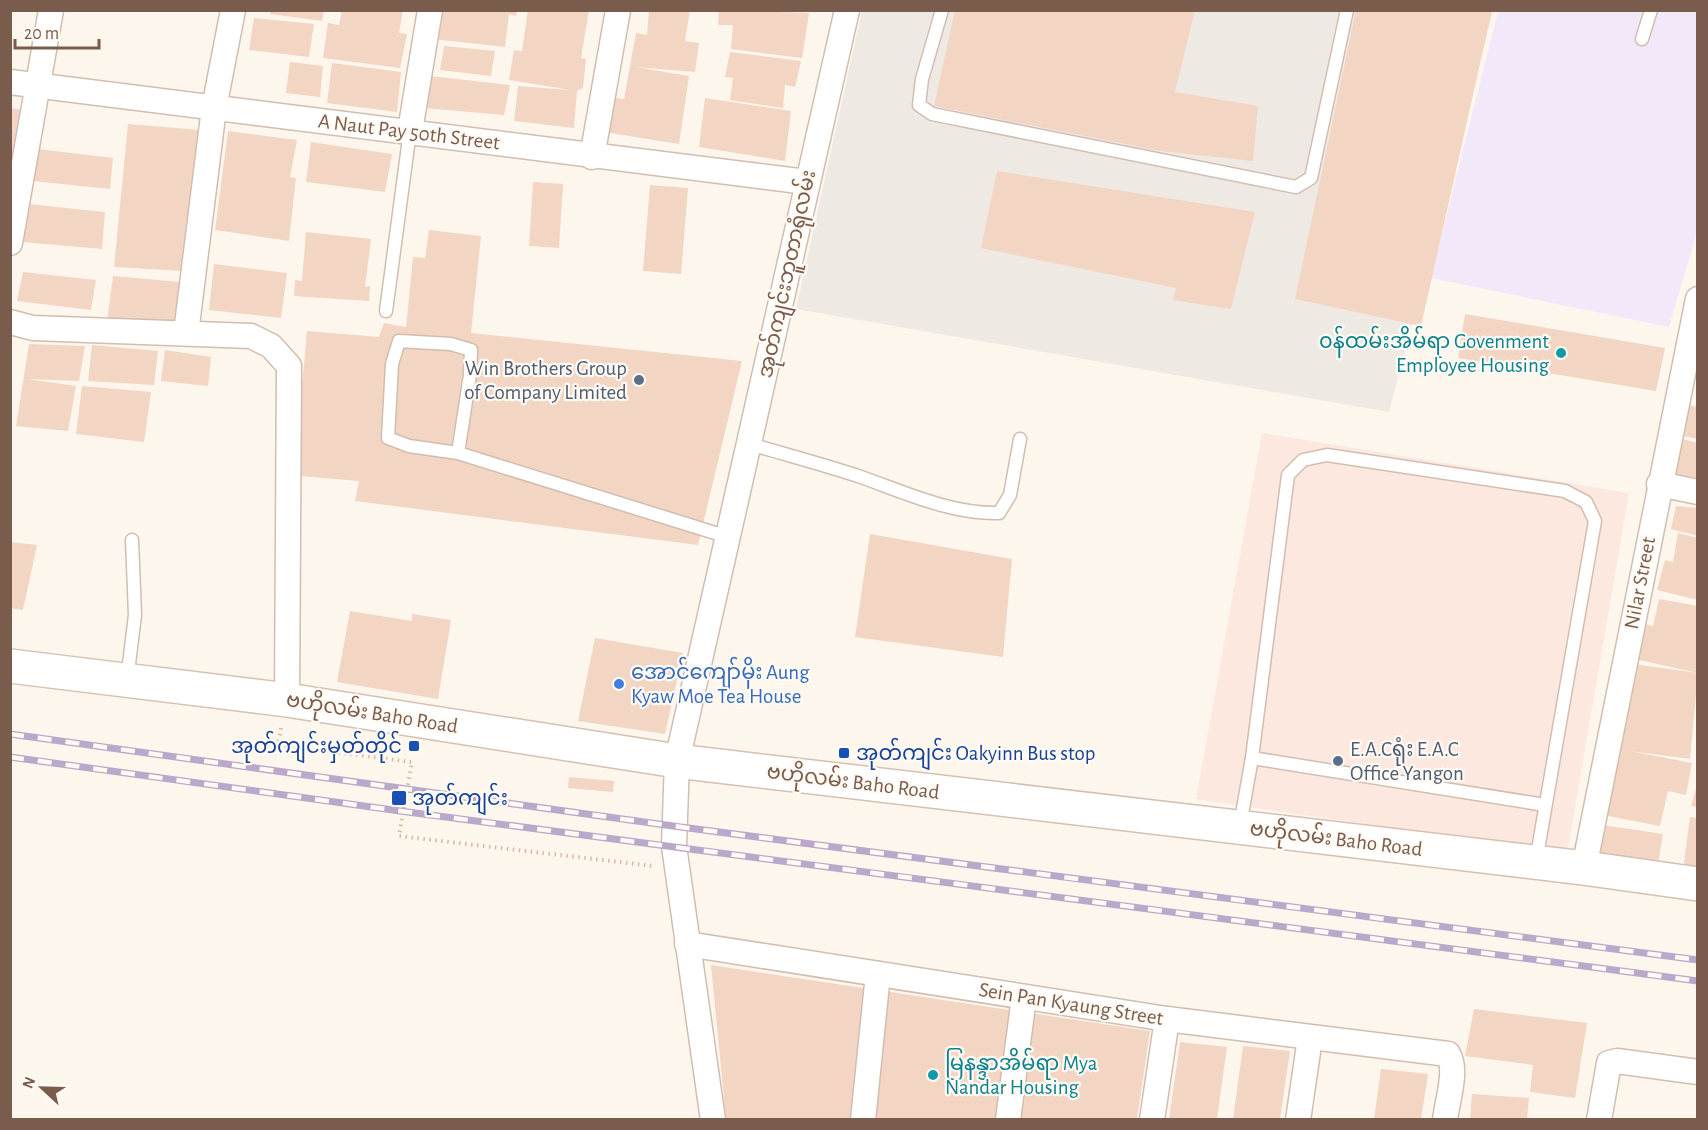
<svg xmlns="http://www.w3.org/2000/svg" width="1708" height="1130" viewBox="0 0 1708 1130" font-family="'Alegreya Sans','Noto Sans Myanmar',sans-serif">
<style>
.commercial{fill:#fde8e0}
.industrial{fill:#efe9e4}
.education{fill:#f3e8fa}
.building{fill:#f3d5c3}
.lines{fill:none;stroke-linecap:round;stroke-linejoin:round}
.service-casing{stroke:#d1beb0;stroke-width:15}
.minor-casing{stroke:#d1beb0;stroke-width:27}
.secondary-casing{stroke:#d6c0b0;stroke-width:36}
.path{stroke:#d9b8a5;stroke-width:4;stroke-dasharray:1.5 4.5;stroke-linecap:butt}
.service{stroke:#fff;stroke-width:12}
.minor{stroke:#fff;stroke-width:24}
.secondary{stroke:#fff;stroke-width:33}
.rail-casing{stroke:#b9a8c9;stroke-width:7}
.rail{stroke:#fffaf3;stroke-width:4.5;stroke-dasharray:14;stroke-linecap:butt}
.culture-dot{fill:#0f9aa8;stroke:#fffaf3;stroke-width:2}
.service-dot{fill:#5c6f8a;stroke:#fffaf3;stroke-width:2}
.shop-dot{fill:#3f7fe0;stroke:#fffaf3;stroke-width:2}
.transit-dot{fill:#1a4fb4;stroke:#fffaf3;stroke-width:2}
.labels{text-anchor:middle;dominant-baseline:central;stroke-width:4.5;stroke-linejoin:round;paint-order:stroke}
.street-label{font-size:21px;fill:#7a5c4d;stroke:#fffaf3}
.culture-label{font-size:21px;fill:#0d838f;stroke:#fffaf3;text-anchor:end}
.service-label{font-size:21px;fill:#4e5e75;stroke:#fffaf3;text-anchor:end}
.shop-label{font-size:21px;fill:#366cbe;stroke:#fffaf3;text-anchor:start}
.transit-label{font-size:21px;fill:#164399;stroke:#fffaf3;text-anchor:start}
</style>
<rect width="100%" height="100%" fill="#fdf6ec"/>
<!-- commercial -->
<polygon class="commercial" points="1262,433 1629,493 1567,854 1196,799"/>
<!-- industrial -->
<polygon class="industrial" points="862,11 1493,11 1389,412 796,309"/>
<!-- education -->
<polygon class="education" points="1498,11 1697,11 1697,232 1669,327 1431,278"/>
<!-- building -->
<g class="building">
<polygon points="271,10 324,10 322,21 270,14"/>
<polygon points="342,10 403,10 399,33 407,34 400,68 323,58 328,23 339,25"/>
<polygon points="436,10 479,11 517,10 516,16 509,14 505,47 433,39"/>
<polygon points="528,10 589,10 581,58 586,59 583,88 577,91 574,128 514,121 518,86 571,90 509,80 514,50 522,51"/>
<polygon points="649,10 690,10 685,41 699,43 695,72 635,67 689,76 679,144 604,132 610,97 624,99 636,33 647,35"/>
<polygon points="719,10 809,13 802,58 731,49 733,25 718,25"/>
<polygon points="955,10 1195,10 1175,92 1258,106 1253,161 1160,151 934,106"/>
<polygon points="1356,10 1492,10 1421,326 1295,299"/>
<polygon points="254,18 314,24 309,57 249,50"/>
<polygon points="444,46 495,51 491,76 440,70"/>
<polygon points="730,52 801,61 795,87 785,85 783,108 730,100 733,78 725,77"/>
<polygon points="290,62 323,66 320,97 286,93"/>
<polygon points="332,63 401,72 397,112 327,103"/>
<polygon points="430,76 510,85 504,115 424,108"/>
<polygon points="705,98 791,111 785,161 699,147"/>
<polygon points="10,108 22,110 12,169 10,169"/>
<polygon points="128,124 200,130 182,271 114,267"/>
<polygon points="228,131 297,140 290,177 296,178 289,241 215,230"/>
<polygon points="311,142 392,154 385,192 306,182"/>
<polygon points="38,149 113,158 110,189 33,181"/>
<polygon points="997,171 1255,212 1231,309 1173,300 1176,288 981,248"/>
<polygon points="533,182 563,184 559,248 529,246"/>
<polygon points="650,185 688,188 681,274 643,271"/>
<polygon points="28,204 105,212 102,249 23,242"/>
<polygon points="429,230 481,236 471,333 742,361 698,545 355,501 359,481 300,476 296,452 307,331 379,337 384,323 406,327 413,257 425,258"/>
<polygon points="306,232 371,239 365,287 370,286 369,301 294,296 295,280 302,281"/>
<polygon points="214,264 287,273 281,318 209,310"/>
<polygon points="23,272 96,280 91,310 17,301"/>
<polygon points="113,276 180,282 175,325 107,322"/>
<polygon points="1465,314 1665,348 1656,391 1458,358"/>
<polygon points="29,344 85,346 79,381 27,379 76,386 68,431 16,426"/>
<polygon points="92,345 158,351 154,385 88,381"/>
<polygon points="165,350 211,357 208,386 161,381"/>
<polygon points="82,386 151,392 144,442 76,434"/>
<polygon points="1690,405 1698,407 1698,439 1683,436"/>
<polygon points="1674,437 1698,443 1698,478 1665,472"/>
<polygon points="1676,506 1698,508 1698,536 1671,529"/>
<polygon points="1678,533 1698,538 1698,600 1657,590 1665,560 1673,562"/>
<polygon points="870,534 1012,559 1003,657 855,637"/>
<polygon points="10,542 37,545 23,610 10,608"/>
<polygon points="1659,599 1698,606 1698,673 1635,659 1643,624 1653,626"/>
<polygon points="350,611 412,621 412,614 451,620 438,699 337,682"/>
<polygon points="595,638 683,653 665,734 578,721"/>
<polygon points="1633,664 1698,673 1690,759 1630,751 1692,763 1686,795 1668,791 1660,826 1608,816"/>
<polygon points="569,777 614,781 613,792 568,788"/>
<polygon points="1697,785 1698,785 1698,807 1691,806"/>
<polygon points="1690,817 1698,818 1698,872 1683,870"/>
<polygon points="1602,825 1663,834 1658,864 1597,855"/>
<polygon points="711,965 1150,1031 1137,1119 726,1119"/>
<polygon points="1474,1009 1587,1023 1575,1098 1530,1092 1533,1065 1465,1056"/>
<polygon points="1180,1042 1227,1047 1217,1119 1169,1119"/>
<polygon points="1243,1046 1290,1051 1280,1119 1233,1119"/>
<polygon points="1381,1069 1428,1074 1421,1119 1374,1119"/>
<polygon points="1472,1094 1529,1098 1527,1119 1470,1119"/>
</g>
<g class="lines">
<defs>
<g id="service">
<polyline points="942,10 922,79 919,105 932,114 1296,187 1311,178 1347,10"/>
<polyline points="1642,39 1651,10"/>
<polyline points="386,311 410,131"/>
<path d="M750,444C787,455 825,465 861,477C906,493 951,514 999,513L1010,495L1020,439"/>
<polyline points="458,453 470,375 471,350 451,344 399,341 392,364 388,438 409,446 458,453 728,537"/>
<polyline points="127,680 135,615 132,540"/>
<polyline points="1252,758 1545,805"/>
<polyline points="1240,825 1252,758 1288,475 1303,460 1327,455 1565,491 1586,502 1595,521 1536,861"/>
</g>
<g id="minor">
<polyline points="10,82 807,182"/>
<polyline points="410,131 430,10"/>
<polyline points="592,157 618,10"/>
<polyline points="10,243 51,10"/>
<polyline points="10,322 33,328 251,336 271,346 289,366 287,700"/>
<polyline points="186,333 214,108 233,10"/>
<polyline points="1659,484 1698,492"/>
<polyline points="1584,868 1698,299"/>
<path d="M687,944L1167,1019L1448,1054C1458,1070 1447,1101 1445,1120"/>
<polyline points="713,1120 674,846 677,761 847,10"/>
<polyline points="863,1120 878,974"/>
<polyline points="1008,1120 1024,997"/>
<polyline points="1152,1120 1167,1019"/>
<polyline points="1298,1120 1310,1038"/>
<polyline points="1599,1120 1609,1063 1617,1061 1698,1072"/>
</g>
<polyline id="secondary" points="10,666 287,700 677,761 1584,868 1698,884"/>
</defs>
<!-- service casing -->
<use href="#service" class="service-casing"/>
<!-- minor casing -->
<use href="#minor" class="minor-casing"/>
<!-- secondary casing -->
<use href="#secondary" class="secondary-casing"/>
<!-- path -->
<polyline class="path" points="281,728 278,745 412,762 399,836 653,866"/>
<!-- service -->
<use href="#service" class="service"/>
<!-- minor -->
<use href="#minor" class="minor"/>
<!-- secondary -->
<use href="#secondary" class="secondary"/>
<defs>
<g id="rail">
<polyline points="10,734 673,826 1698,960"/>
<polyline points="10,757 400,811 1698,981"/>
</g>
</defs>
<!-- rail casing -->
<use href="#rail" class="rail-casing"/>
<!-- rail -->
<use href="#rail" class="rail"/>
</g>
<!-- markers -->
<g class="culture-dot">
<circle cx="1561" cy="353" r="6"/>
<circle cx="933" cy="1075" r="6"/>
</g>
<g class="service-dot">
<circle cx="639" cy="380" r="6"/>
<circle cx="1338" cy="761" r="6"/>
</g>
<circle class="shop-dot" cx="619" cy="684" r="6"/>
<g class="transit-dot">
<rect x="408" y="740" width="12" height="12" rx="3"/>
<rect x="838" y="747" width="12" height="12" rx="3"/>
<rect x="391" y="790" width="16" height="16" rx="3"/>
</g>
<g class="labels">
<!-- street labels -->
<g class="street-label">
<text transform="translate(409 132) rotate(7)">A Naut Pay 50th Street</text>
<text transform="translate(787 274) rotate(-78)">အုတ်ကျင်းဘူတာရုံလမ်း</text>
<text transform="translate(1640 583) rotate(-79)">Nilar Street</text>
<text transform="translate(372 713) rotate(9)">ဗဟိုလမ်း Baho Road</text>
<text transform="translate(853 782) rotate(7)">ဗဟိုလမ်း Baho Road</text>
<text transform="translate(1336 839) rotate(7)">ဗဟိုလမ်း Baho Road</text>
<text transform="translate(1071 1004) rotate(9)">Sein Pan Kyaung Street</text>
</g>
<!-- culture labels -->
<g class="culture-label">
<text x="1549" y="341">၀န်ထမ်းအိမ်ရာ Govenment<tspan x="1549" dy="24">Employee Housing</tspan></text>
<text x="945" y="1063" text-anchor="start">မြနန္ဒာအိမ်ရာ Mya<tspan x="945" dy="24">Nandar Housing</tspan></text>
</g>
<!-- service labels -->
<g class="service-label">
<text x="627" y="368">Win Brothers Group<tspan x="627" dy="24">of Company Limited</tspan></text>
<text x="1350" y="749" text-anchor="start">E.A.Cရုံး E.A.C<tspan x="1350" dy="24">Office Yangon</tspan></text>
</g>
<!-- shop labels -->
<g class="shop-label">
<text x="631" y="672">အောင်ကျော်မိုး Aung<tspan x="631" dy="24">Kyaw Moe Tea House</tspan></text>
</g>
<!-- transit labels -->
<g class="transit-label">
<text x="402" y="746" text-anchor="end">အုတ်ကျင်းမှတ်တိုင်</text>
<text x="856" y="753">အုတ်ကျင်း Oakyinn Bus stop</text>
<text x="412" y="798">အုတ်ကျင်း</text>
</g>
</g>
<!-- border -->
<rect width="1708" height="1130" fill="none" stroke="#7a5c4d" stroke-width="24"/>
<!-- north arrow -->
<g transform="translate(42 1088) rotate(292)" stroke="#fffaf3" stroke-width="4.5" paint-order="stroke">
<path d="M0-4.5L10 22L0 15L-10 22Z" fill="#7a5c4d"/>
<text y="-9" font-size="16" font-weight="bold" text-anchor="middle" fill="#7a5c4d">N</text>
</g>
<!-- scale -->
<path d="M15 39v9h84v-9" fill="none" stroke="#7a5c4d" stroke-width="3"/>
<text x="24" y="39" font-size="18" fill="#7a5c4d" stroke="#fffaf3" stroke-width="4.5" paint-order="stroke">20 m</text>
</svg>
